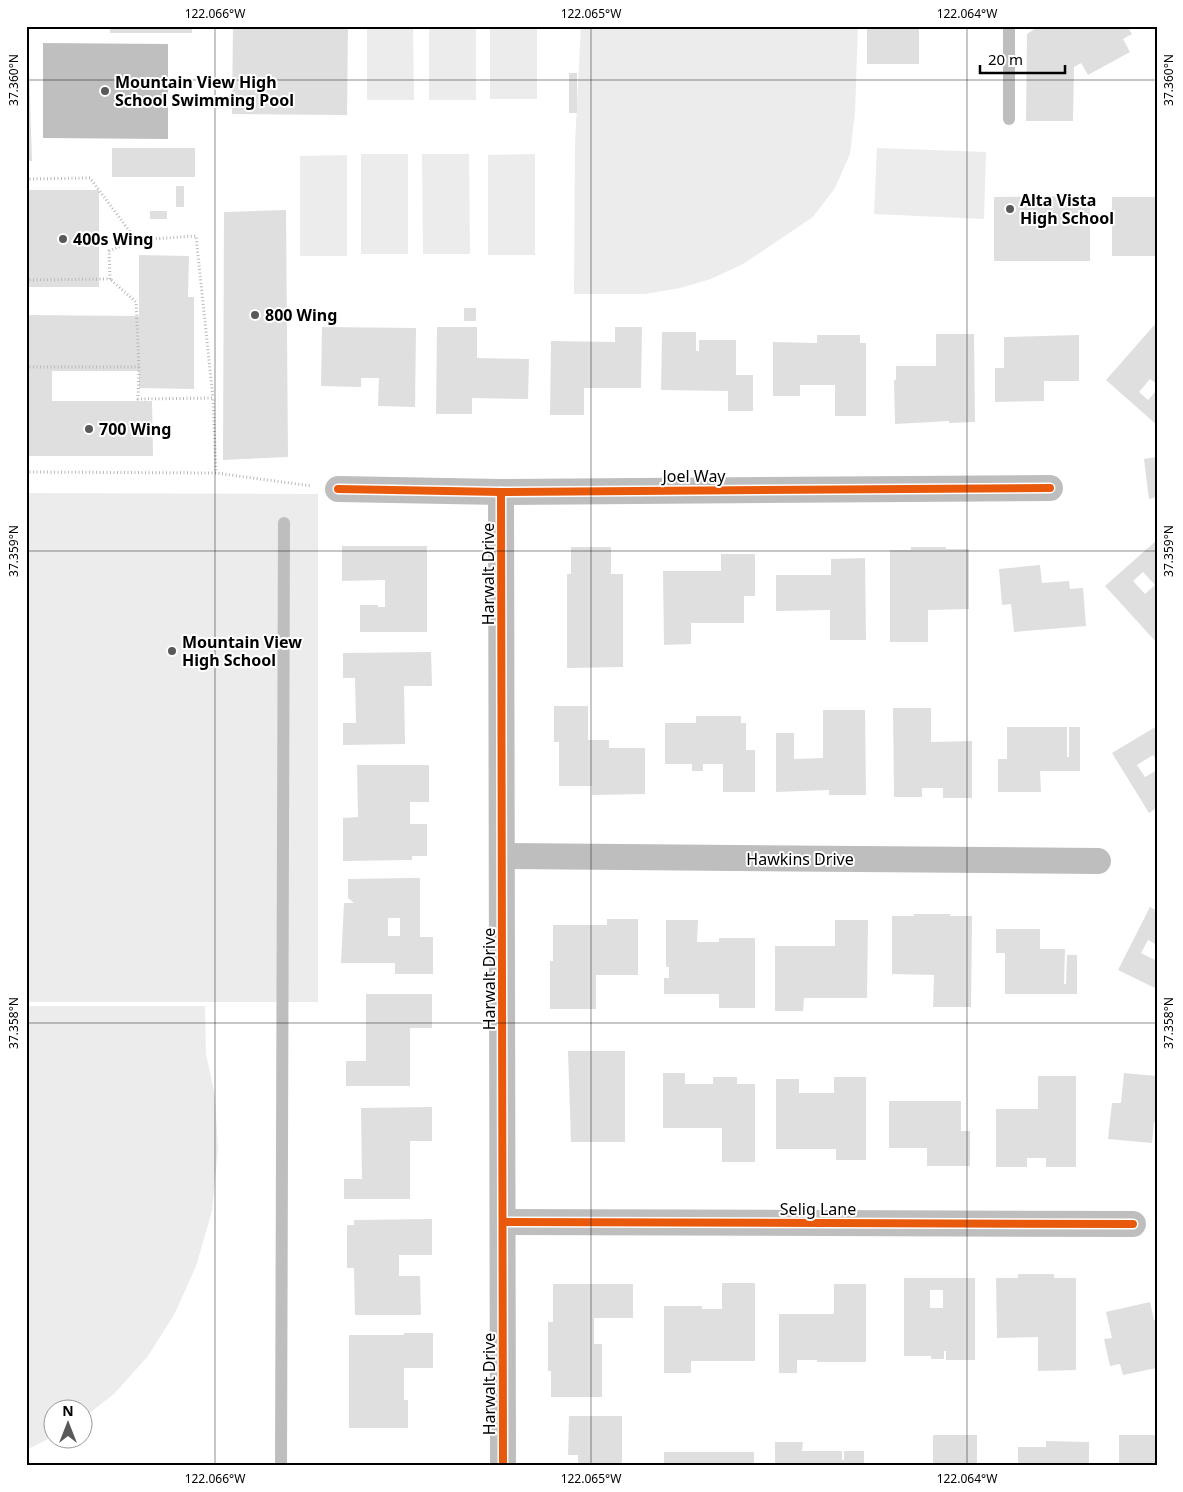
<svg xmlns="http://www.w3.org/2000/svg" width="1183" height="1492" viewBox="0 0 1183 1492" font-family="'Noto Sans',sans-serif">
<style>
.green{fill:#ececec}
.water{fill:#bfbfbf}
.building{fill:#dfdfdf;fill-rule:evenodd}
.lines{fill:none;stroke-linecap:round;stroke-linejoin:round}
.path{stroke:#b9b9b9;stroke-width:3;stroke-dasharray:1 2.5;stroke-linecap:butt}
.lane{stroke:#bebebe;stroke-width:12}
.street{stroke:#bebebe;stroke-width:26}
.cycleway-casing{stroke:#fff;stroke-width:11}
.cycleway{stroke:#e8590c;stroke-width:8}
.ticks{fill:none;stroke:#000;stroke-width:1;stroke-opacity:0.45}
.poi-dot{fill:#595959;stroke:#fff;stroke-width:2}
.labels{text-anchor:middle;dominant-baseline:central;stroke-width:4;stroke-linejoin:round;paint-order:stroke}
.poi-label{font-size:16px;font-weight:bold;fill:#000;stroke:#fff;text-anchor:start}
.street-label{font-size:16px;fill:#000;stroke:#fff}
.neatline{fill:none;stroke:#000;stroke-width:2}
.ticks-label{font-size:12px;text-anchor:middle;fill:#000}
</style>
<rect width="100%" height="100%" fill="#fff"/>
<!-- green -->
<g class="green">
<polygon points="367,26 413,26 414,100 367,100"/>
<rect x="429" y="26" width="47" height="74"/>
<rect x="490" y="26" width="47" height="73"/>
<polygon points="581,26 858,26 855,113 850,154 835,188 813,217 743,264 711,279 680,288 645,294 574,294 575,143"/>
<polygon points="877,148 986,152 984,219 874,214"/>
<rect x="361" y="154" width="47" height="100"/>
<polygon points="422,154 469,154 470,254 423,254"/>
<polygon points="535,154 535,255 488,255 488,155"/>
<polygon points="347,155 347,256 300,256 300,156"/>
<polygon points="26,493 318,494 318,1002 26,1002"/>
<polygon points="26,1006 205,1006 206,1054 215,1096 218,1149 212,1211 196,1266 175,1313 148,1356 114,1394 83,1418 82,1410 52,1410 52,1437 26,1450"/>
</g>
<!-- water -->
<polygon class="water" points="43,43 168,44 168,139 43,138"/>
<!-- building -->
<g class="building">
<rect x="110" y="26" width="82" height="7"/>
<polygon points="233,26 348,26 347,115 232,114"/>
<rect x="867" y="26" width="52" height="38"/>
<polygon points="1039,26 1127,26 1132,34 1123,39 1130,52 1088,75 1081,63 1074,67 1073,121 1026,121 1027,34"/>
<polygon points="26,35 28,35 32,161 26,161"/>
<rect x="569" y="73" width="8" height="40"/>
<rect x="112" y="148" width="83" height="29"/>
<rect x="176" y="186" width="8" height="21"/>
<rect x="26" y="190" width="73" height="97"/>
<polygon points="1090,196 1090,261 994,261 994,197"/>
<rect x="1112" y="197" width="45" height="59"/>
<polygon points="286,210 288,457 223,460 224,212"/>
<rect x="150" y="211" width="17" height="8"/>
<polygon points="139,255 189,256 188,297 194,297 194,389 139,388 139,371 52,371 52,401 152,401 153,456 26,456 26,315 139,316"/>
<rect x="464" y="308" width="12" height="13"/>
<polygon points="1157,322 1157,384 1150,379 1139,392 1148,400 1157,390 1157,425 1106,380"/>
<polygon points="322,327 416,328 415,407 378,406 379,378 361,378 361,387 321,386"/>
<polygon points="437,327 477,327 477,358 529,359 528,399 472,398 472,414 436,414"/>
<polygon points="615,327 642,327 641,388 584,388 584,415 550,415 551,341 615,342"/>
<polygon points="662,332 696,332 696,351 699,351 699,340 736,340 736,375 753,375 753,411 728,411 728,391 661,390"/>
<polygon points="936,334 974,334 975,422 949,423 949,421 895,424 894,380 896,380 896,366 936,366"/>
<polygon points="817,335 860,335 860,343 866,343 866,416 835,416 835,385 800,385 800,396 773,396 773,342 817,343"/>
<polygon points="1079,335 1079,381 1044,381 1044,401 995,402 995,368 1004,368 1004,337"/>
<polygon points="1157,457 1157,497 1149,499 1144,459"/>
<path d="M1157,540V643L1105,586ZM1143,572L1155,585L1145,594L1133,581Z"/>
<polygon points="342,546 427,546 427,632 360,632 360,605 378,605 378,607 385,607 385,580 342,581"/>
<polygon points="571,547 611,547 611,574 623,574 623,667 567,668 567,574 571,574"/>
<polygon points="911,547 946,547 946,549 969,549 969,609 928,610 928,642 890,642 890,550 911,550"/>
<polygon points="721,554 755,554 755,596 744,596 744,623 691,623 691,644 664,645 663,571 721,571"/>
<polygon points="865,558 866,640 830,640 830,610 776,611 776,575 831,575 831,559"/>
<polygon points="1040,565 1042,583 1069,581 1070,589 1083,588 1086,626 1014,632 1011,604 1002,605 999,569"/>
<polygon points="431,652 432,686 404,686 405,744 343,745 343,723 356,723 355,678 343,678 343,653"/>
<polygon points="554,706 588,706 588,740 609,740 609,748 645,748 645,794 592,795 592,786 559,786 559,742 554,742"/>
<polygon points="893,708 931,708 931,742 972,741 972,798 943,798 943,788 922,788 922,797 894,797"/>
<polygon points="823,710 865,710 866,795 829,795 829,790 776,792 776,733 794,733 794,759 823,758"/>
<polygon points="696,716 741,716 741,723 746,723 746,750 755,750 755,792 723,792 723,764 703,764 703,771 692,771 692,764 665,764 665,723 696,723"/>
<polygon points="1157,726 1157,761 1153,755 1137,765 1145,777 1157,770 1157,808 1149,813 1112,753"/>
<polygon points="1007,727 1067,727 1067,757 1069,757 1069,727 1080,727 1080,771 1040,771 1041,792 998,792 998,759 1007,759"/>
<polygon points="357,765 429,765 429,802 410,802 410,824 427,824 427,856 412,856 412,860 343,861 343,818 358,817"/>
<path d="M410,878H420V937H433V974H395V963H341L344,903H354L348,898V879ZM388,918H400V936H388Z"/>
<polygon points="1150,907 1157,911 1157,945 1148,940 1141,953 1157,961 1157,989 1118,970"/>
<polygon points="914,914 950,914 950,916 972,916 971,1007 933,1007 934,975 892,974 892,916 914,916"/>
<polygon points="607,919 638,919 638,975 596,975 596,1009 550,1009 550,961 553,961 553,925 607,925"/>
<polygon points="666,920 698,920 697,942 719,942 719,938 755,938 755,1008 719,1008 719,994 664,994 664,978 669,978 669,967 666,967"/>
<polygon points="835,920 868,920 867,998 804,998 803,1011 775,1011 775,946 835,946"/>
<polygon points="996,929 1040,929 1040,949 1065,949 1064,984 1066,984 1067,955 1077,955 1077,994 1005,994 1005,953 996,953"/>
<polygon points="366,994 432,994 432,1028 410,1028 410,1086 346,1086 346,1061 366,1061"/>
<polygon points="568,1051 625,1051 625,1142 571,1142"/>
<polygon points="663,1073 685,1073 685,1084 713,1084 713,1077 737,1077 737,1084 755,1084 755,1162 722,1162 722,1128 663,1128"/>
<polygon points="1124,1073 1157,1076 1157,1122 1154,1122 1152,1143 1108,1139 1112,1103 1121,1103"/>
<polygon points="1038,1076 1076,1076 1076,1167 1046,1167 1046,1158 1027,1158 1027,1167 996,1167 996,1109 1038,1109"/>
<polygon points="834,1077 866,1077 866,1160 836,1160 836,1149 776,1149 776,1079 799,1079 799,1093 834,1093"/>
<polygon points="889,1101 961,1101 961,1131 970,1131 970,1166 927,1166 927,1148 889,1148"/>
<polygon points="432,1107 432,1141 410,1141 410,1199 344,1199 344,1179 362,1179 361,1108"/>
<polygon points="432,1219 432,1255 399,1255 399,1276 420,1276 421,1315 355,1315 354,1268 347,1268 347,1225 354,1225 354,1220"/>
<polygon points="1018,1274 1054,1274 1054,1278 1076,1278 1076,1370 1038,1371 1038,1337 997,1338 996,1278 1018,1278"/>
<path d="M904,1278H975V1360H946V1351H944V1359H931V1356H904ZM930,1290H943V1308H930Z"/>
<polygon points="722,1283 755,1283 755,1361 691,1361 691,1373 664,1373 664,1306 702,1306 702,1309 722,1309"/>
<polygon points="553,1284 633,1284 633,1318 594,1318 594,1344 602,1344 602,1397 551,1397 551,1371 548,1371 548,1322 553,1322"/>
<polygon points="834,1284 866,1284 866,1362 817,1362 817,1360 797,1360 797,1373 779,1373 779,1314 834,1314"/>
<polygon points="1150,1302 1154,1320 1157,1320 1157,1368 1123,1375 1120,1364 1110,1366 1104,1339 1112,1338 1106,1312"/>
<polygon points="404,1333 433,1333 433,1368 404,1368 404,1400 408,1400 408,1428 349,1428 349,1335 404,1335"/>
<polygon points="569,1416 622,1416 622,1466 578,1466 578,1455 568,1455"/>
<rect x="933" y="1435" width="44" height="31"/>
<rect x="1119" y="1435" width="38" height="31"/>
<polygon points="1046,1441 1089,1442 1089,1466 1018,1466 1018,1447 1046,1447"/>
<polygon points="775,1442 803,1442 802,1451 842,1451 842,1460 844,1460 844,1451 864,1451 864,1466 775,1466"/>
<rect x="664" y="1452" width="90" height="14"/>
</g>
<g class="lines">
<!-- path -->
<g class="path">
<polyline points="26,179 90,178 136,240"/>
<polyline points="26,280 110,279 109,251 136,240 196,236 213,398"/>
<polyline points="26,367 139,367 136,302 110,279"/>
<polyline points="139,367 138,399 213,398 216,473"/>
<polyline points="26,472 216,473 312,486"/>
</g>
<!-- lane -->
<g class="lane">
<polyline points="1009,26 1009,119"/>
<polyline points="281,1466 284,523"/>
</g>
<!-- street -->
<g class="street">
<polyline points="338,489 501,492 1050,488"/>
<polyline points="501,492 503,1466"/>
<polyline points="502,856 1098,861"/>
<polyline points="503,1222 1133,1224"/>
</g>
<defs>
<g id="cycleway">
<polyline points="338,489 501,492 1050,488"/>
<polyline points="501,492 503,1466"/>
<polyline points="503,1222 1133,1224"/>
</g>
</defs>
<!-- cycleway casing -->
<use href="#cycleway" class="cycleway-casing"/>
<!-- cycleway -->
<use href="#cycleway" class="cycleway"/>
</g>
<!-- ticks -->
<path class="ticks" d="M215,26V1466M591,26V1466M967,26V1466M26,80H1157M26,551H1157M26,1023H1157"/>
<!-- markers -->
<g class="poi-dot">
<circle cx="105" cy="91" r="5"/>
<circle cx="1010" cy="209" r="5"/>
<circle cx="63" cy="239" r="5"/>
<circle cx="255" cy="315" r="5"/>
<circle cx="89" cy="429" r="5"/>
<circle cx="172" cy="651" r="5"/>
</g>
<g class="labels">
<!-- poi labels -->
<g class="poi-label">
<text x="115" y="82">Mountain View High<tspan x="115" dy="18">School Swimming Pool</tspan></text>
<text x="1020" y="200">Alta Vista<tspan x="1020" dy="18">High School</tspan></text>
<text x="73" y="239">400s Wing</text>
<text x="265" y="315">800 Wing</text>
<text x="99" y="429">700 Wing</text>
<text x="182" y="642">Mountain View<tspan x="182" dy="18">High School</tspan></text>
</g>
<!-- street labels -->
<g class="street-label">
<text x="694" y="476">Joel Way</text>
<text transform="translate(488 574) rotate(-90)">Harwalt Drive</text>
<text x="800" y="859">Hawkins Drive</text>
<text transform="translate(489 979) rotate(-90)">Harwalt Drive</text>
<text x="818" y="1209">Selig Lane</text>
<text transform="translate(489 1384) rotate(-90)">Harwalt Drive</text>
</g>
</g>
<!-- border -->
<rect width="1183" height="1492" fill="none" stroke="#ffffff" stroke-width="55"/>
<!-- north arrow -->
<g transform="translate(68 1424)"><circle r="24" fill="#ffffff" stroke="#999999"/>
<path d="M0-4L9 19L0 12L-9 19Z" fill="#595959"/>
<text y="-8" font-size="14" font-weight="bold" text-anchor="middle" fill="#000000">N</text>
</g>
<!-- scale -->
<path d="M980 65v8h85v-8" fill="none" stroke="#000000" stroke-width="2.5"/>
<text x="988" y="65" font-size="15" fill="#000000" stroke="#ffffff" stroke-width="4" paint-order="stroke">20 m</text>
<rect x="28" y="28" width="1128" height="1436" class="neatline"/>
<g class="ticks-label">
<text x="215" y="18">122.066°W</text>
<text x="591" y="18">122.065°W</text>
<text x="967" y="18">122.064°W</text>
<text transform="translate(14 80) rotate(-90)" y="4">37.360°N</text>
<text transform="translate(1169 80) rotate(-90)" y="4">37.360°N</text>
<text transform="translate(14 551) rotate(-90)" y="4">37.359°N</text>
<text transform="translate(1169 551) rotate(-90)" y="4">37.359°N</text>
<text transform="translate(14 1023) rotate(-90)" y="4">37.358°N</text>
<text transform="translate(1169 1023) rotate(-90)" y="4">37.358°N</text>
<text x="215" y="1483">122.066°W</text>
<text x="591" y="1483">122.065°W</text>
<text x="967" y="1483">122.064°W</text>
</g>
</svg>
